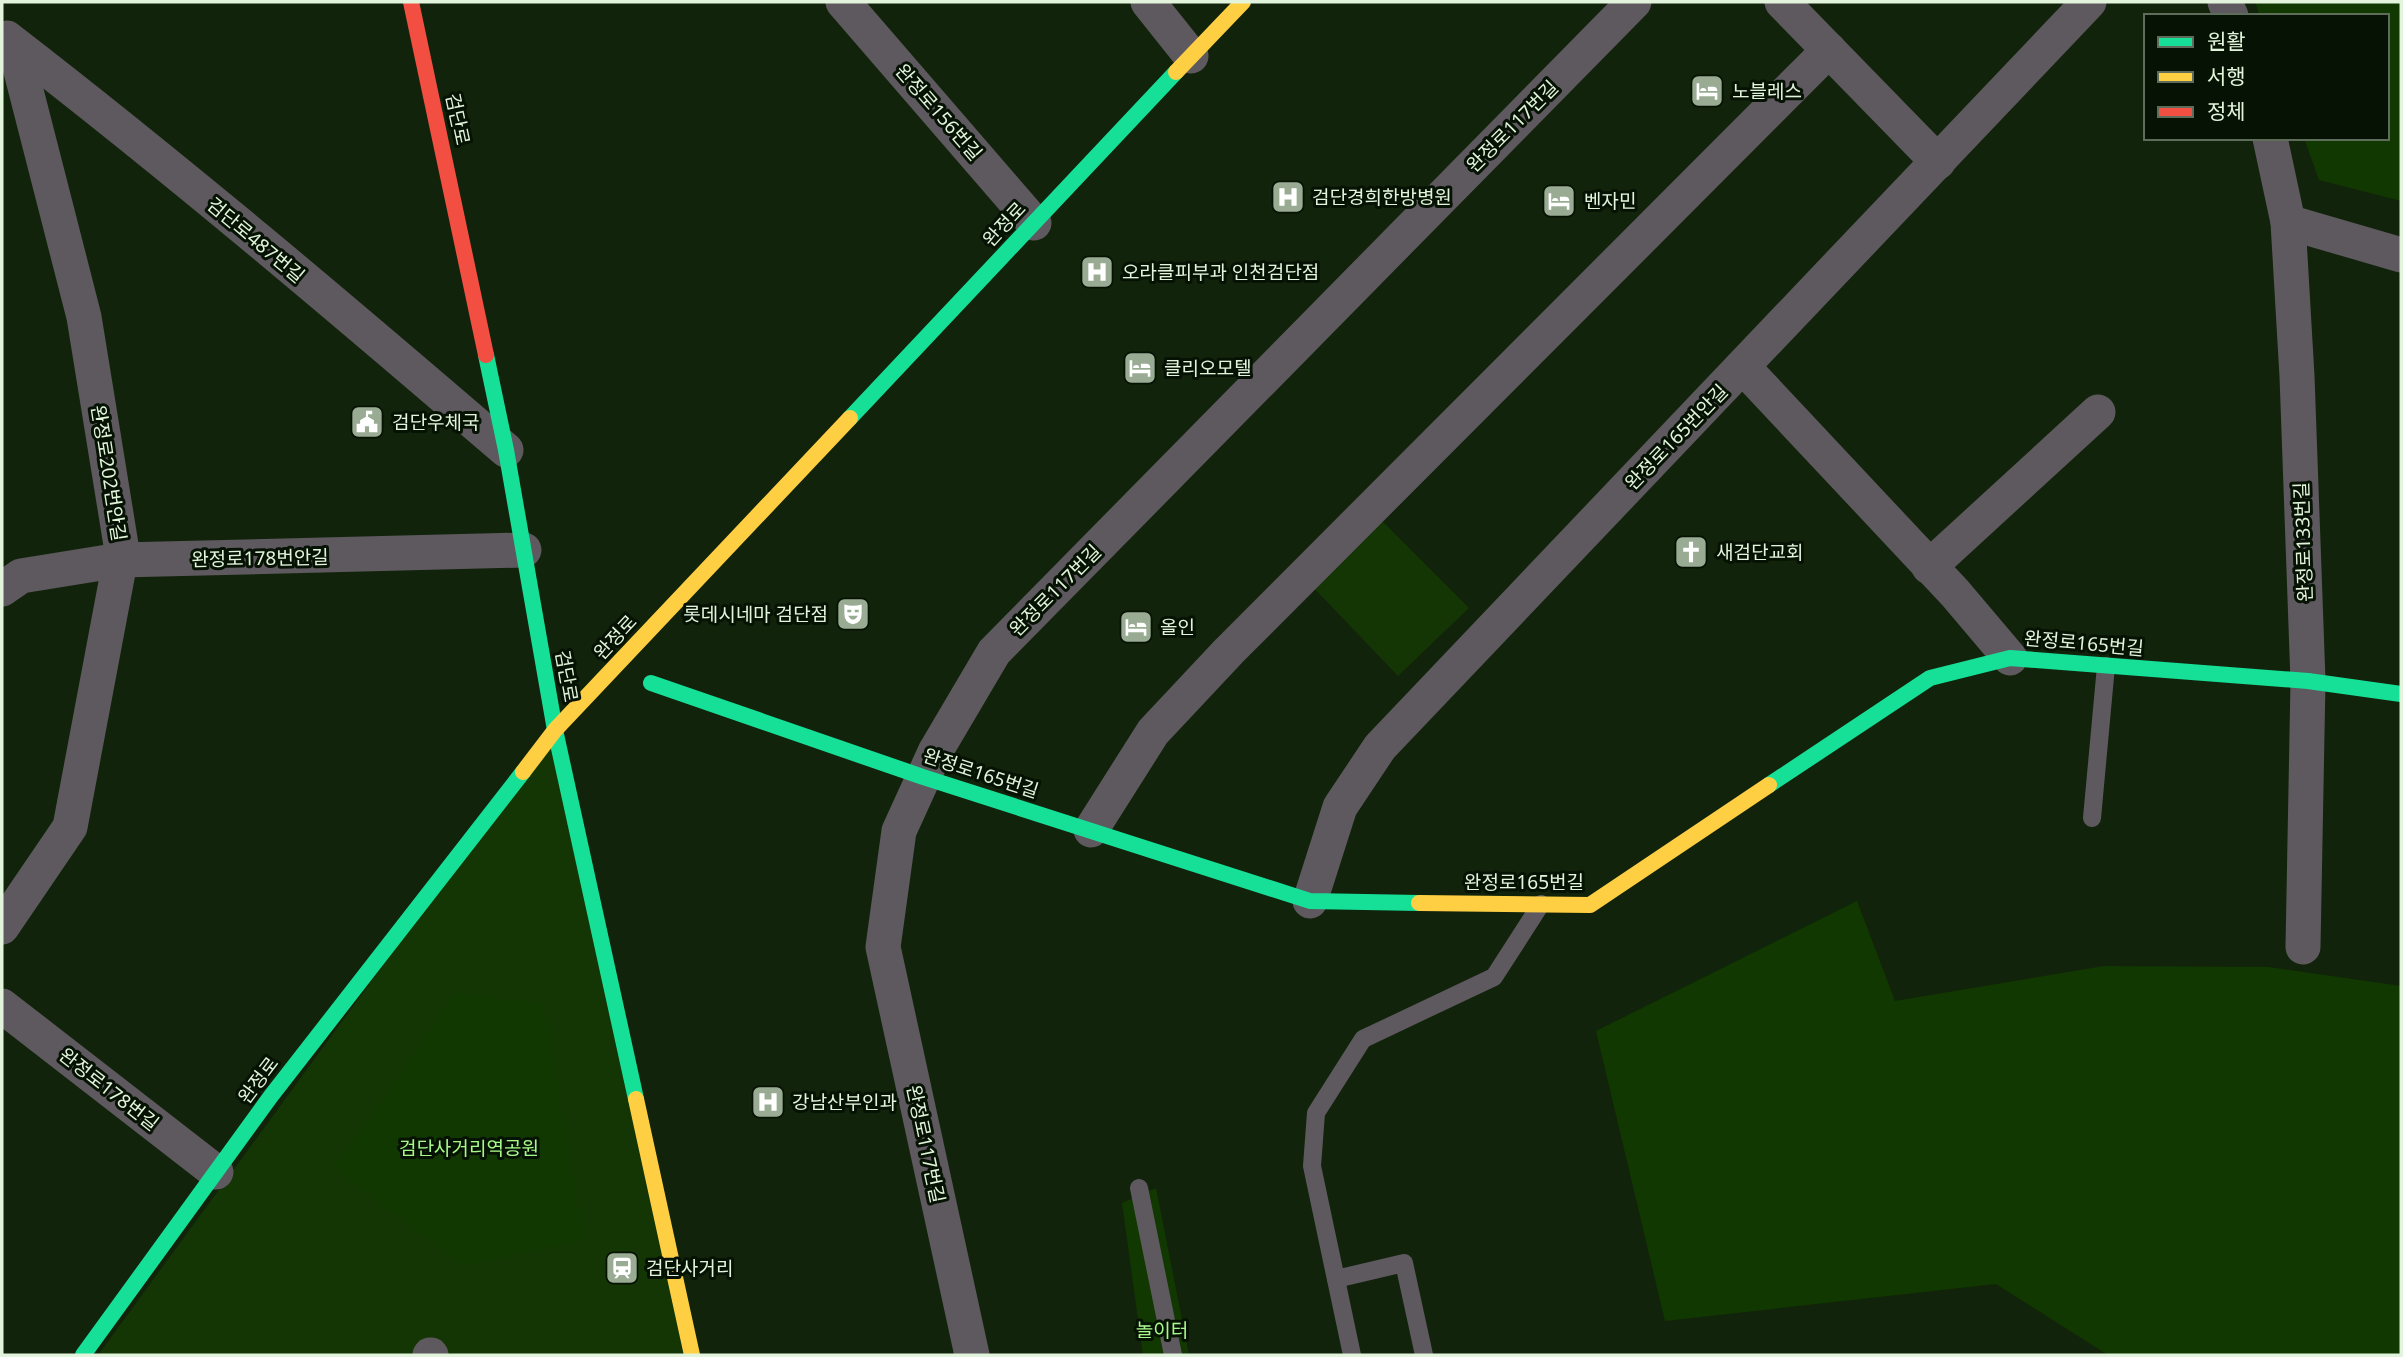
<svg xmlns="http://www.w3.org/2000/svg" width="2403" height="1357" viewBox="0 0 2403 1357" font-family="'Noto Sans','Noto Sans KR',sans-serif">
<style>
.built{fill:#143504}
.green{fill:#123801}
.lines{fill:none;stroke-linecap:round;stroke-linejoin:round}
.lane{stroke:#5e595f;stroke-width:18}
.street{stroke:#5e595f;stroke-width:35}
.fast{stroke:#16e098;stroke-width:16}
.slow{stroke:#ffcf43;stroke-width:16}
.jam{stroke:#f24e42;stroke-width:16}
.labels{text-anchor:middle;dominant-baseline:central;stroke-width:6;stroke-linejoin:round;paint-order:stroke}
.poi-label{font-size:19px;fill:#e2f5dc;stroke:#061203;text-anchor:start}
.street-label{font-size:19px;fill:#e2f5dc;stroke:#061203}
.park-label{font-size:19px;fill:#a7f98a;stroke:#061203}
</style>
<rect width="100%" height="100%" fill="#12230b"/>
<!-- built -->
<g class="built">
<polygon points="1379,518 1469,608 1398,676 1312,586"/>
<polygon points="555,730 689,1355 98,1355"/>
</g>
<!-- green -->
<g class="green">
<polygon points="2255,2 2401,2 2401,201 2319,180 2304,138 2387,138 2387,16 2260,16"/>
<polygon points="1857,901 1895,1001 2104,966 2268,967 2401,986 2401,1355 2108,1355 1996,1284 1665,1321 1596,1031"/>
<polygon points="454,993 544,1004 584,1240 463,1266 334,1169"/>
<polygon points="1156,1188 1189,1355 1143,1355 1122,1203"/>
</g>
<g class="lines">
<!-- lane -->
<g class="lane">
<polyline points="2092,818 2106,666"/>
<polyline points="1139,1188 1173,1355"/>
<polyline points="1336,1279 1404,1263 1424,1355"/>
<polyline points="1352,1355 1312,1166 1316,1113 1363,1039 1494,977 1541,904"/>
</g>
<!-- street -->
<g class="street">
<polyline points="843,2 1034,223"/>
<polyline points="1148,2 1191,56"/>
<polyline points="1782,2 1938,162"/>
<polyline points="2225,2 2231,16"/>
<path d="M7,38C178,170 343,310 506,450"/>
<polyline points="2270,138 2288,222 2297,376 2308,681 2303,947"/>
<polyline points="2288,222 2401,255"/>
<polyline points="1743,367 1955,593 2010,658"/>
<polyline points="1929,567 2098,412"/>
<polyline points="2,589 21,576 120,560 524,550"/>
<polyline points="1091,830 1153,732 1229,651 1829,50"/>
<polyline points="1310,901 1340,807 1380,747 2089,2"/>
<polyline points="2,927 70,827 122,551 84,317 14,44"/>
<polyline points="2,1006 216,1172"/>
<polyline points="430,1355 431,1355"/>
<polyline points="972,1355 883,947 899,831 935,752 994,652 1634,2"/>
</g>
<!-- fast -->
<g class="fast">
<polyline points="486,355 506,450 555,730 636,1099"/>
<polyline points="850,418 1176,72"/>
<polyline points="651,683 923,777 1310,901 1419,903"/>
<polyline points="1769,785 1930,678 2010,658 2308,681 2401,694"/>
<polyline points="83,1355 271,1096 523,772"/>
</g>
<!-- slow -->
<g class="slow">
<polyline points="1176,72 1243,2"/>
<polyline points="523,772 555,730 850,418"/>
<polyline points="1419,903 1590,905 1769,785"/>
<polyline points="636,1099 692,1355"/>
</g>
<!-- jam -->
<polyline class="jam" points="411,2 486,355"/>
</g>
<!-- icons -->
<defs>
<symbol id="hotel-square" viewBox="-11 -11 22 22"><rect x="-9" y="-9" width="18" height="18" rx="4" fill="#99ac93" stroke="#061203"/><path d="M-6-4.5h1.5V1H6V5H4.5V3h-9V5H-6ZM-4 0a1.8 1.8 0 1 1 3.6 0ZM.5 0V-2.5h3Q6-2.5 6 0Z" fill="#fff"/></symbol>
<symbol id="hospital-square" viewBox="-11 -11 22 22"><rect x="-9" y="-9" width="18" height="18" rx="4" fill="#99ac93" stroke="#061203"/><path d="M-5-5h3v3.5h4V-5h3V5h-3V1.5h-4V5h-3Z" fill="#fff"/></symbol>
<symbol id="civic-square" viewBox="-11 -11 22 22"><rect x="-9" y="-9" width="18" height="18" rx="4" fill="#99ac93" stroke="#061203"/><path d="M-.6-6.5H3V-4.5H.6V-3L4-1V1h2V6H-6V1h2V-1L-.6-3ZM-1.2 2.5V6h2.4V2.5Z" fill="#fff"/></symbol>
<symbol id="church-square" viewBox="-11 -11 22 22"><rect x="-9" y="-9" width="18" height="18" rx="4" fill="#99ac93" stroke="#061203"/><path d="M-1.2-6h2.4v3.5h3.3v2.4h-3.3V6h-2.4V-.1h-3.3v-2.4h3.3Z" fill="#fff"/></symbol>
<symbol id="theatre-square" viewBox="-11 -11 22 22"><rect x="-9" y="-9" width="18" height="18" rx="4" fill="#99ac93" stroke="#061203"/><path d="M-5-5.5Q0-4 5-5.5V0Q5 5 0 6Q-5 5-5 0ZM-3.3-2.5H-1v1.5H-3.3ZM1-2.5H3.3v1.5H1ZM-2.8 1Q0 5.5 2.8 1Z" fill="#fff"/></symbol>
<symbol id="station-square" viewBox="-11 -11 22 22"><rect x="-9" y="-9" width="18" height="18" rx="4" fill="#99ac93" stroke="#061203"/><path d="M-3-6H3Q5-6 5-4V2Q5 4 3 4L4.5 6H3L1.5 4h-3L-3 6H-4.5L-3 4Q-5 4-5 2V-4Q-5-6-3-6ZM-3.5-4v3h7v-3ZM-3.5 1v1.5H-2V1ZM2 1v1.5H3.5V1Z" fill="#fff"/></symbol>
</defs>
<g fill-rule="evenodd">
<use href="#hotel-square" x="1688" y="72" width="38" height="38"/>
<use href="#hospital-square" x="1269" y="178" width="38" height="38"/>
<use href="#hotel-square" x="1540" y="182" width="38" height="38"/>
<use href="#hospital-square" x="1078" y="253" width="38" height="38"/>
<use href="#hotel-square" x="1121" y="349" width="38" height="38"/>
<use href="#civic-square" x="348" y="403" width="38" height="38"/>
<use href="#church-square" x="1672" y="533" width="38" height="38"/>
<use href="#theatre-square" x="834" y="595" width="38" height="38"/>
<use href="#hotel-square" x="1117" y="608" width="38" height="38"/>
<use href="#hospital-square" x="749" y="1083" width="38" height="38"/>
<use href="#station-square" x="603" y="1249" width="38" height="38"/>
</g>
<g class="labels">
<!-- poi labels -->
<g class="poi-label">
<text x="1732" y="91">노블레스</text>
<text x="1312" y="197">검단경희한방병원</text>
<text x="1584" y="201">벤자민</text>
<text x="1122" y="272">오라클피부과 인천검단점</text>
<text x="1164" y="368">클리오모텔</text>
<text x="392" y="422">검단우체국</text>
<text x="1716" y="552">새검단교회</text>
<text x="828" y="614" text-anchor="end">롯데시네마 검단점</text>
<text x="1160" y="627">올인</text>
<text x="792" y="1102">강남산부인과</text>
<text x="646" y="1268">검단사거리</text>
</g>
<!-- street labels -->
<g class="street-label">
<text transform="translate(939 112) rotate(49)">완정로156번길</text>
<text transform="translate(458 119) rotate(78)">검단로</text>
<text transform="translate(1512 126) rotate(-45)">완정로117번길</text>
<text transform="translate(1004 224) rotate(-47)">완정로</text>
<text transform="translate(256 240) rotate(40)">검단로487번길</text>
<text transform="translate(1676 437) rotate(-46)">완정로165번안길</text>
<text transform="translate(109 473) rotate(81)">완정로202번안길</text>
<text transform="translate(2303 542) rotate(-92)">완정로133번길</text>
<text transform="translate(260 558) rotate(-1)">완정로178번안길</text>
<text transform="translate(1055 590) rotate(-45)">완정로117번길</text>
<text transform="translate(615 637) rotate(-47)">완정로</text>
<text transform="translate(2084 643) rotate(5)">완정로165번길</text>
<text transform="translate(567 676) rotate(80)">검단로</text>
<text transform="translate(981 773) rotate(18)">완정로165번길</text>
<text x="1524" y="882">완정로165번길</text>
<text transform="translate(258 1080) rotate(-53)">완정로</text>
<text transform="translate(109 1089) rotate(38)">완정로178번길</text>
<text transform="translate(926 1144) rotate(78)">완정로117번길</text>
</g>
<!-- park labels -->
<g class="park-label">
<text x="469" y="1148">검단사거리역공원</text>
<text x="1162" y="1330">놀이터</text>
</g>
</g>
<!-- border -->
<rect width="2403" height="1357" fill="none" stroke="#e2f5dc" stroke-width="7"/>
<!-- legend -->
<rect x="2144" y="14" width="245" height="126" fill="#061203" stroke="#5e6d5a" stroke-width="2"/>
<rect x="2158" y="37" width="35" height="10" fill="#16e098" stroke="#5e6d5a" stroke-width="2"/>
<text x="2207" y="49" font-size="21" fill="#e2f5dc">원활</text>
<rect x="2158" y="72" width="35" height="10" fill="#ffcf43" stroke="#5e6d5a" stroke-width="2"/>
<text x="2207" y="84" font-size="21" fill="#e2f5dc">서행</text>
<rect x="2158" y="107" width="35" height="10" fill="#f24e42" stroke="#5e6d5a" stroke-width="2"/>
<text x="2207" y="119" font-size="21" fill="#e2f5dc">정체</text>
</svg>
